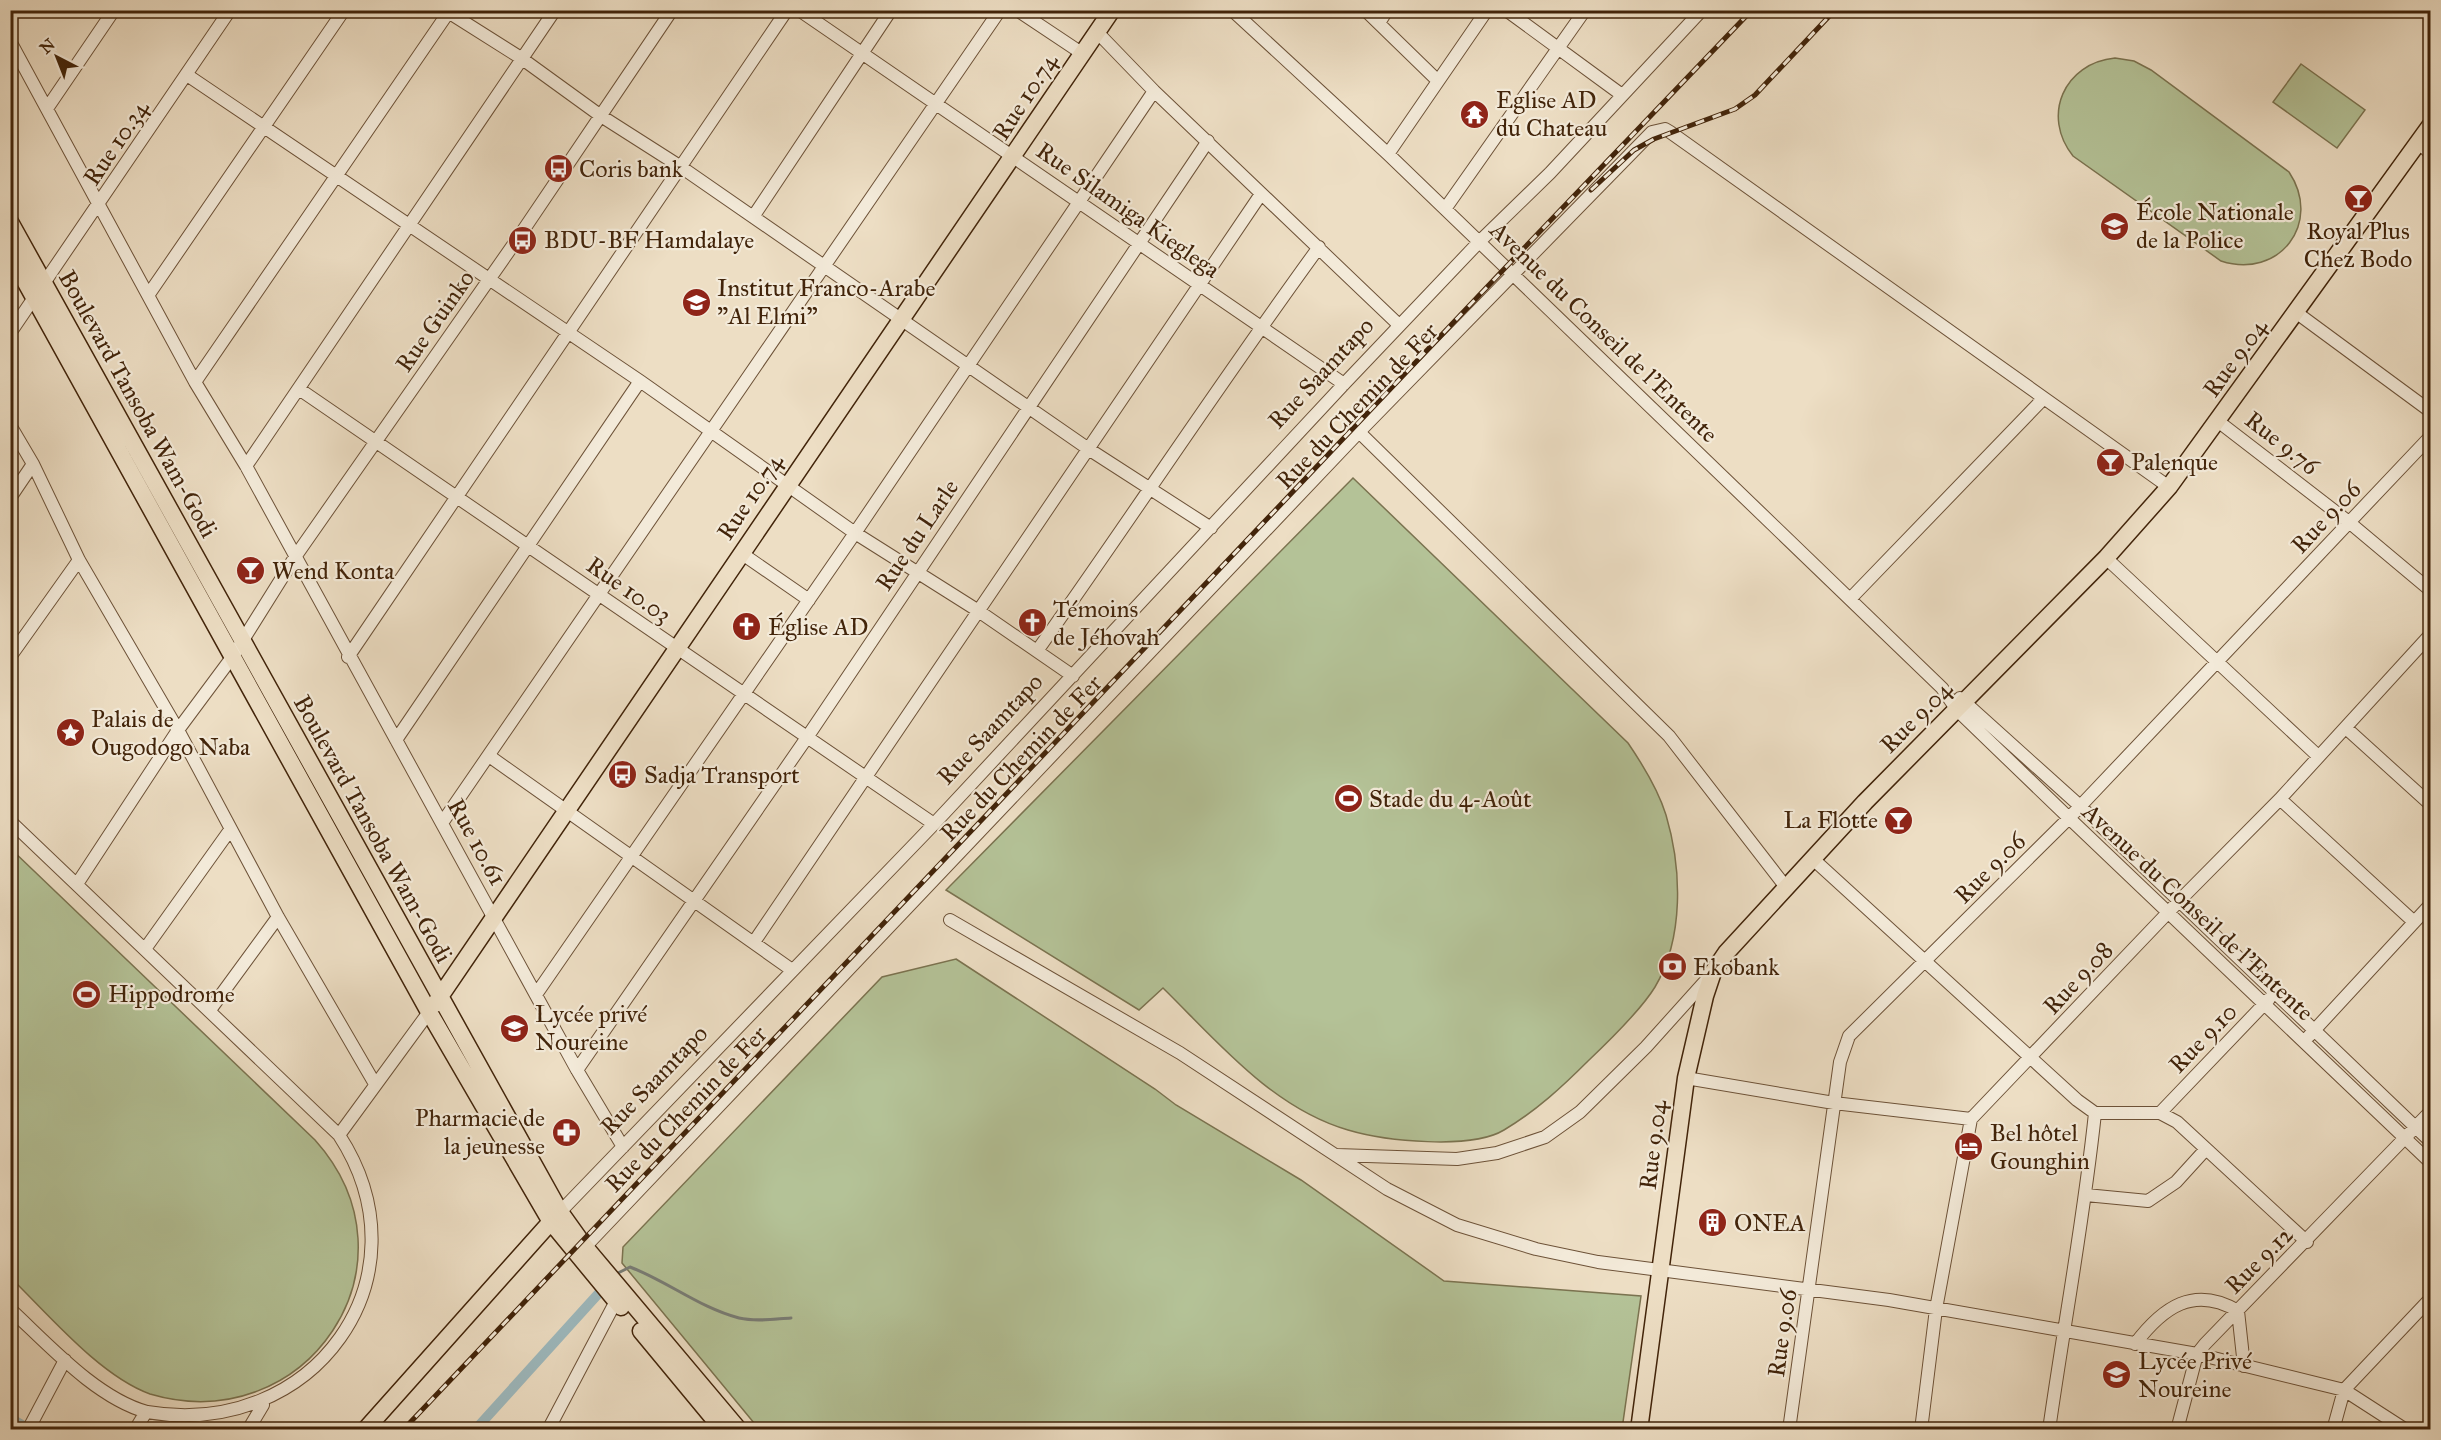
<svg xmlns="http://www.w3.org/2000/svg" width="2441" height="1440" viewBox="0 0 2441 1440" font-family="'IM FELL Great Primer',serif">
<rect width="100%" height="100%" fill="#eddec4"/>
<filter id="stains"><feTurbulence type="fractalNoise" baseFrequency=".00333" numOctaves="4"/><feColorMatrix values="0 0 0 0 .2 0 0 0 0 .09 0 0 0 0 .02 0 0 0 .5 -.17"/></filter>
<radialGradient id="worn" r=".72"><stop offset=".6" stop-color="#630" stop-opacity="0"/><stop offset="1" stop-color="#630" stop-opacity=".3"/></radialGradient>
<path fill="#b4c297" stroke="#7b7350" stroke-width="1.5" d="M2115,58l19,3 17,9 138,102c34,51 -10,108 -68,89l-148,-105c-32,-40 -9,-93 42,-98z
M2301,64l64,46 -28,38 -64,-46z
M1353,478l275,265c15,22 30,46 38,72 16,54 18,123 -11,172 -14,23 -47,55 -67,74 -26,26 -52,50 -84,69 -33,20 -119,11 -156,0 -76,-22 -131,-89 -185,-142l-24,22 -193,-120z
M10,848l305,292c111,124 -9,300 -165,254 -50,-18 -101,-79 -139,-116z
M956,959l199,130 21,16 125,75 143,101 197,15 -19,133h-863l-137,-166 1,-16 259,-270z"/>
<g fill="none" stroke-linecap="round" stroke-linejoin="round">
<path stroke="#797d76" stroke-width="3" d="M618,1273l12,-6c37,14 70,41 109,51 17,4 35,1 52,0"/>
<path stroke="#9db9be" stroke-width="10" d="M10,1418l21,12
M475,1430l124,-137"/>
<defs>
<path id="minor" d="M445,10l76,48 80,58 80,51 409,283 121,78
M799,10l545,374
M1017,10l66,44
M1232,10l156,144 554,534 15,22 112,108 361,344
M1365,10l73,71
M1506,10l116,85
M10,16l4,-6
M1379,23l8,-13
M1097,32l57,59 245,234
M10,41l185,341 51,84 331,604 46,77
M187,75l453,306 215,152 122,77 96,66
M48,107l66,-97
M2418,142l12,11
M1388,154l99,-144
M1445,209l140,-199
M753,217l138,-207
M149,294l195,-284
M2297,313l133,98
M10,333l220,-323
M195,382l255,-372
M299,389l635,435
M2219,422l131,101 80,67
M10,425l23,39 46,96 99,170 100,187 97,167
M1359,432l310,304 116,150
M246,466l309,-456
M10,498l23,-34
M741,553l68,47
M2106,558l212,198
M1851,598l192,-199
M1037,651c95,-134 185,-271 282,-404
M10,657l69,-97
M348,657l439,-647
M1960,698l120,108 350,335
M2346,728l84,76
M396,740l244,-359
M489,756l303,214
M2280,799l133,122
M10,821l329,314c93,143 -26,305 -192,277 -51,-14 -99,-68 -137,-103
M442,823l558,-813
M1813,859l264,241 18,13h65l17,9 130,120
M77,884l101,-154 55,-74 62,-99 223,-319 154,-228
M950,920l230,133 207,136 70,36 79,24 62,13 291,38 308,54 147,36 62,40
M754,942l507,-748
M145,949l85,-119
M537,993l318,-460 299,-442
M210,1010l68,-93
M2309,1036l121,-131
M577,1070l231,-334 400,-595
M1686,1078l148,25 137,16
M2160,1113l109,-114
M339,1135l90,-123
M1337,1155l120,4 40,-6 48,-16 35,-25 66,-65 63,-70
M2086,1195l62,6 28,-19 30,-33
M560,1212l374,-388 410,-440 135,-142 71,-69 152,-163
M585,1247l774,-815 293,-300 13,-3 5,3 499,355
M2135,1344c28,-37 59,-59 103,-33l6,55
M28,1430l37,-70
M135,1430l11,-18
M248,1430l15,-25
M548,1430l68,-129
M1789,1430l51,-368 9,-26 220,-218 361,-381
M1921,1430l15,-121 35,-190 208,-218 101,-102 150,-164
M2049,1430c15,-106 35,-211 46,-317
M2177,1430l20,-76 8,-10 225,-232
M2333,1430l11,-40 86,-91"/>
<path id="major" d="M10,222l550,990 25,35 154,183
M10,254l419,758 122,210 70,85
M435,1004l677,-994
M641,1331l82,99
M365,1430l191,-214
M1639,1430l47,-352 19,-82 8,-24 13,-19 139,-151 241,-244 63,-71 261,-361"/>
</defs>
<use href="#minor" stroke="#6d5238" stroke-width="14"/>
<use href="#major" stroke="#42240a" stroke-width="19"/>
<use href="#minor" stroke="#f3ead9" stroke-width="12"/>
<use href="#major" stroke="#eddec4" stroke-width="16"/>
<defs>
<path id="rail" d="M1591,190l43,-40 20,-11 81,-30 20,-14 80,-85
M403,1430l1103,-1163 246,-257"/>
</defs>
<use href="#rail" stroke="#42240a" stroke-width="5"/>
<use href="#rail" stroke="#f3ead9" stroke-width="3" stroke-dasharray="9" stroke-linecap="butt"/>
</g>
<defs>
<symbol id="temple-disc" viewBox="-11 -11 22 22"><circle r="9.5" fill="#8f2418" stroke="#f3ead9"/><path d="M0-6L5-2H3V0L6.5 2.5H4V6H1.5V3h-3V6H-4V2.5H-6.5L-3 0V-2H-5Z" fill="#fff"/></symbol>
<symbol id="bus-disc" viewBox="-11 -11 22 22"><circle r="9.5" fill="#8f2418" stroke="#f3ead9"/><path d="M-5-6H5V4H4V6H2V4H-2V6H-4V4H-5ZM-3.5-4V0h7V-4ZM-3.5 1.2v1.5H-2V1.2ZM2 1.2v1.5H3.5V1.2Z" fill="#fff"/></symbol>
<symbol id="bar-disc" viewBox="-11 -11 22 22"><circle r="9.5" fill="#8f2418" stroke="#f3ead9"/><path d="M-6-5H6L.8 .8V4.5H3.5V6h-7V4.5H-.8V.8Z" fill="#fff"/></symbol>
<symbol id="school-disc" viewBox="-11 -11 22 22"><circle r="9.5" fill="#8f2418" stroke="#f3ead9"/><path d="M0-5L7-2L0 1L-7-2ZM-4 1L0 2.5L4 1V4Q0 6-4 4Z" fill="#fff"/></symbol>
<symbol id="church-disc" viewBox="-11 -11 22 22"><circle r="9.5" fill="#8f2418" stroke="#f3ead9"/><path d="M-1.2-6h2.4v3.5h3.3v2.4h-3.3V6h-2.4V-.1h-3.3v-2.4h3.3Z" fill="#fff"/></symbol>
<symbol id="sight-disc" viewBox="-11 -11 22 22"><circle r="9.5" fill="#8f2418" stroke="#f3ead9"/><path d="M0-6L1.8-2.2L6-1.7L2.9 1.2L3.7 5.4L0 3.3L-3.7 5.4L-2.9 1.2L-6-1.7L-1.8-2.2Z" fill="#fff"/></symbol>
<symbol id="stadium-disc" viewBox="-11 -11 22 22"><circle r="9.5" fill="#8f2418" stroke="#f3ead9"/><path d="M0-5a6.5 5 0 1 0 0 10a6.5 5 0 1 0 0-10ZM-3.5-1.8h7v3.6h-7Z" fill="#fff"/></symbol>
<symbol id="bank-disc" viewBox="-11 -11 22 22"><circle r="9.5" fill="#8f2418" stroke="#f3ead9"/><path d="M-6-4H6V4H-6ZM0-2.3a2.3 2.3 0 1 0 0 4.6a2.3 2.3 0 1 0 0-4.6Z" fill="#fff"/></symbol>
<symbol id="pharmacy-disc" viewBox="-11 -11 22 22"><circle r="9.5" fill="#8f2418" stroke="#f3ead9"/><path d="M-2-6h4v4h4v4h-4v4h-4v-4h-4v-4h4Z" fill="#fff"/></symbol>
<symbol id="hotel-disc" viewBox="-11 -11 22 22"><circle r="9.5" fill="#8f2418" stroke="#f3ead9"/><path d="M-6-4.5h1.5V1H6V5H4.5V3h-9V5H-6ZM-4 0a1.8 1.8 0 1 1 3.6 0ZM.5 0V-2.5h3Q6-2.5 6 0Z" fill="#fff"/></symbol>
<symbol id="building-disc" viewBox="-11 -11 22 22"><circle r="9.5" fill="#8f2418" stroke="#f3ead9"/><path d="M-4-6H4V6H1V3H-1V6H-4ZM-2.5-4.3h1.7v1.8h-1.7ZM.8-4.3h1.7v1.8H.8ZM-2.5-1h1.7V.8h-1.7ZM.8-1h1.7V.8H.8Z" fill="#fff"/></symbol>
</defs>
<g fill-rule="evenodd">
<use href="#temple-disc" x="1458" y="98" width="33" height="33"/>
<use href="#bus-disc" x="542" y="152" width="33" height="33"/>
<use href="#bar-disc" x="2342" y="182" width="33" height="33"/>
<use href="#school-disc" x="2098" y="210" width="33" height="33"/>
<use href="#bus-disc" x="506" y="224" width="33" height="33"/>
<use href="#school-disc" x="680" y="286" width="33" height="33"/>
<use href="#bar-disc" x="2094" y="446" width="33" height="33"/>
<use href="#bar-disc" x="234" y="554" width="33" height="33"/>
<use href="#church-disc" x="1016" y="606" width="33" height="33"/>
<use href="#church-disc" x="730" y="610" width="33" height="33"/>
<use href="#sight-disc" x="54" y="716" width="33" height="33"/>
<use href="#bus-disc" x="606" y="758" width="33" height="33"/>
<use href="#stadium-disc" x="1332" y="782" width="33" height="33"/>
<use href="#bar-disc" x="1882" y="804" width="33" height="33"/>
<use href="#bank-disc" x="1656" y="950" width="33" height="33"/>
<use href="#stadium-disc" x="70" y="978" width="33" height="33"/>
<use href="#school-disc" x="498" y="1012" width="33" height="33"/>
<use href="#pharmacy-disc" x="550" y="1116" width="33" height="33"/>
<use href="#hotel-disc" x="1952" y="1130" width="33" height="33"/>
<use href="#building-disc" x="1696" y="1206" width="33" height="33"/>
<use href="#school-disc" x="2100" y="1358" width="33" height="33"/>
</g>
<g text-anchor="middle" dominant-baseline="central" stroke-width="4.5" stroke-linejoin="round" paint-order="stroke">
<g font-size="24" fill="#42240a" stroke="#f3ead9">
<text transform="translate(1025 97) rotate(-57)">Rue 10.74</text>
<text transform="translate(116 143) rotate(-56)">Rue 10.34</text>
<text transform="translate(1128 210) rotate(35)">Rue Silamiga Kieglega</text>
<text transform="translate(435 321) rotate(-55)">Rue Guinko</text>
<text transform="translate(1604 332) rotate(44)">Avenue du Conseil de l'Entente</text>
<text transform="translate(2235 358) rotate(-54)">Rue 9.04</text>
<text transform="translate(1321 373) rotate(-47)">Rue Saamtapo</text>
<text transform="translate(138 404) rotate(61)">Boulevard Tansoba Wam-Godi</text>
<text transform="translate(1357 406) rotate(-46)">Rue du Chemin de Fer</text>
<text transform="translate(2282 443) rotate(38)">Rue 9.76</text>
<text transform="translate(750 497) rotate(-56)">Rue 10.74</text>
<text transform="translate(2326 517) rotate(-47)">Rue 9.06</text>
<text transform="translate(917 535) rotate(-56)">Rue du Larle</text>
<text transform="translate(629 590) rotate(35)">Rue 10.03</text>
<text transform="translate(1916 717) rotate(-45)">Rue 9.04</text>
<text transform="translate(990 729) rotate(-47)">Rue Saamtapo</text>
<text transform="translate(1021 758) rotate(-46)">Rue du Chemin de Fer</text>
<text transform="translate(373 829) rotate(61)">Boulevard Tansoba Wam-Godi</text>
<text transform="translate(477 842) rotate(61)">Rue 10.61</text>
<text transform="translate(1990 868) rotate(-45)">Rue 9.06</text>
<text transform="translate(2198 912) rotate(43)">Avenue du Conseil de l'Entente</text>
<text transform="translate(2078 978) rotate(-47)">Rue 9.08</text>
<text transform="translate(2203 1038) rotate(-46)">Rue 9.10</text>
<text transform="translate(654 1080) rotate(-46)">Rue Saamtapo</text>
<text transform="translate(686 1109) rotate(-46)">Rue du Chemin de Fer</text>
<text transform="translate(1653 1145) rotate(-83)">Rue 9.04</text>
<text transform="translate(2259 1260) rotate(-45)">Rue 9.12</text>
<text transform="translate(1782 1333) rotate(-82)">Rue 9.06</text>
</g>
<g font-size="24" fill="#42240a" stroke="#f3ead9" text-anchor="start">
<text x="1496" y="100">Eglise AD<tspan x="1496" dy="28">du Chateau</tspan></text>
<text x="579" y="169">Coris bank</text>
<text x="2136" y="212">École Nationale<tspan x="2136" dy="28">de la Police</tspan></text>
<text x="2358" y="231" text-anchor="middle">Royal Plus<tspan x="2358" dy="28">Chez Bodo</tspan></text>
<text x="544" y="240">BDU-BF Hamdalaye</text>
<text x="717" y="288">Institut Franco-Arabe<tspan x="717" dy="28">"Al Elmi"</tspan></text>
<text x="2131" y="462">Palenque</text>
<text x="272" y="571">Wend Konta</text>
<text x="1053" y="609">Témoins<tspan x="1053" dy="28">de Jéhovah</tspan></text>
<text x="768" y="627">Église AD</text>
<text x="91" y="719">Palais de<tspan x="91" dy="28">Ougodogo Naba</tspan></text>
<text x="644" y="775">Sadja Transport</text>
<text x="1369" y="799">Stade du 4-Août</text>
<text x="1878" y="820" text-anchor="end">La Flotte</text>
<text x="1693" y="967">Ekobank</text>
<text x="108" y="994">Hippodrome</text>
<text x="535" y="1014">Lycée privé<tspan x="535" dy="28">Noureine</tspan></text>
<text x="545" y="1118" text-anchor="end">Pharmacie de<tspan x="545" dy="28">la jeunesse</tspan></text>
<text x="1990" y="1133">Bel hôtel<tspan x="1990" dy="28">Gounghin</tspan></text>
<text x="1734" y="1223">ONEA</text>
<text x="2138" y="1361">Lycée Privé<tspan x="2138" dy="28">Noureine</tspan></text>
</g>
</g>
<rect width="2441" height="1440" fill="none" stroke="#eddec4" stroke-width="36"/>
<rect x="12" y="12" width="2417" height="1416" fill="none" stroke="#42240a" stroke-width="3"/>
<rect x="18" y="18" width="2405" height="1404" fill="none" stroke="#42240a" stroke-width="1.5"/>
<g transform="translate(57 57) rotate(318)" stroke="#f3ead9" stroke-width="4.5" paint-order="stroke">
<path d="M0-4.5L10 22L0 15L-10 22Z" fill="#42240a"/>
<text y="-9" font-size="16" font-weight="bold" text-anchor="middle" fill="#42240a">N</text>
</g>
<rect width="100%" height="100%" filter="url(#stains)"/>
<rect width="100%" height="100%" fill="url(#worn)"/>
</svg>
